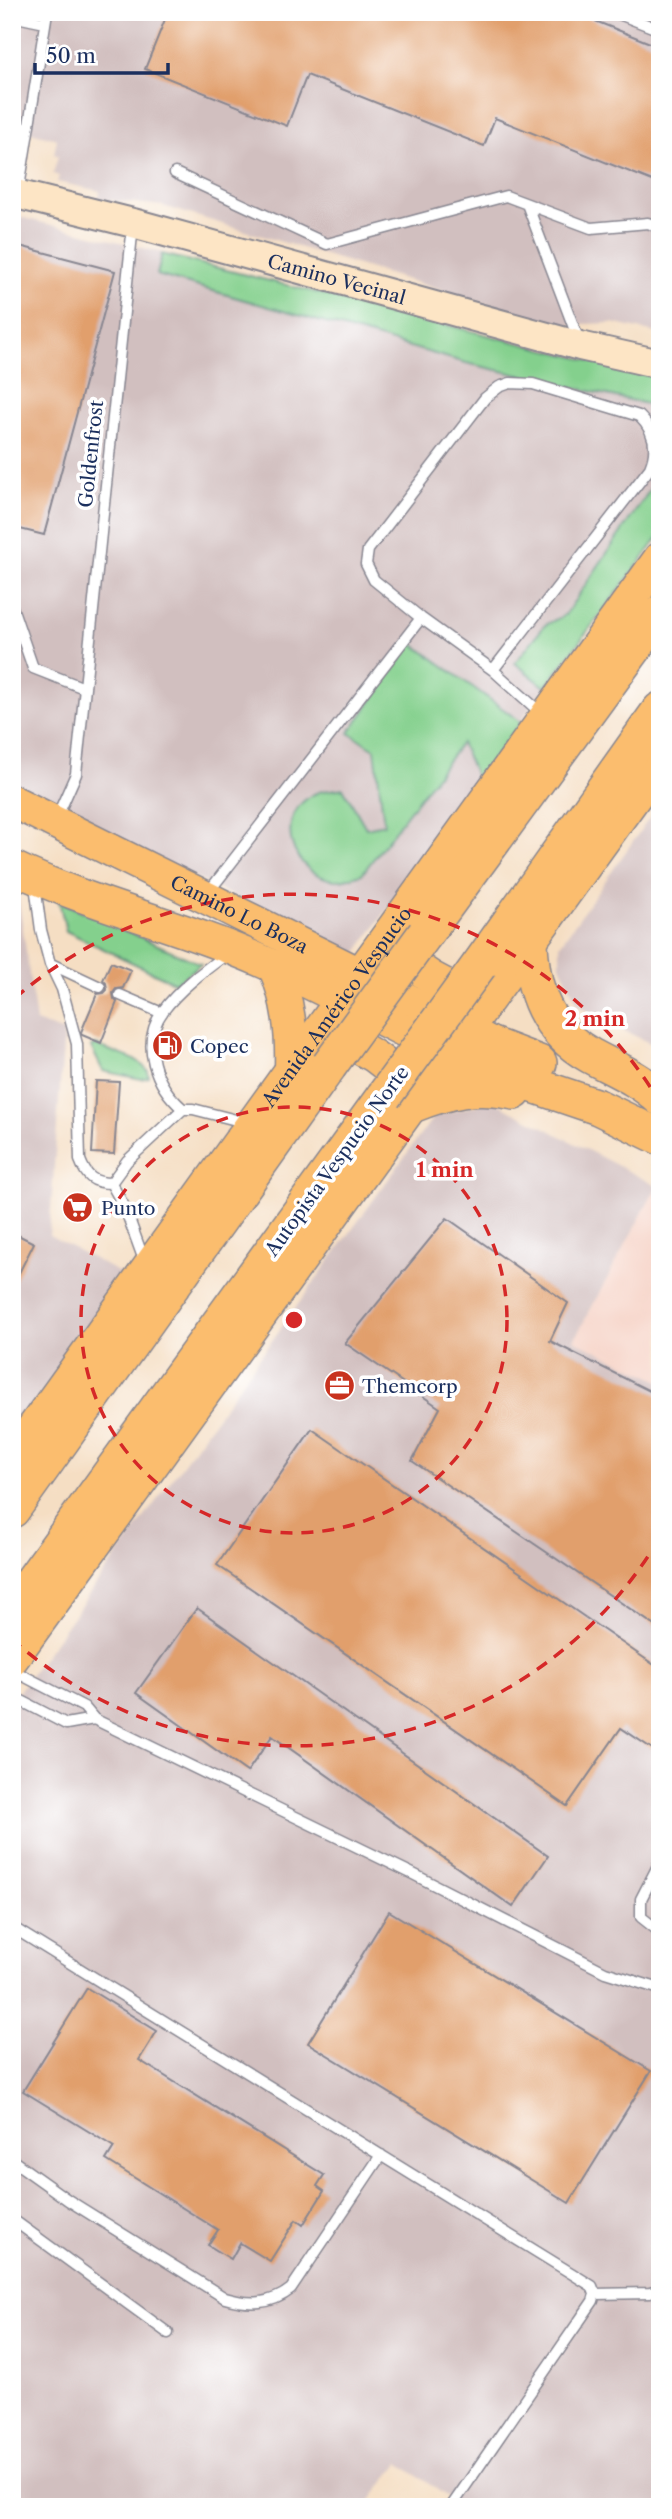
<svg xmlns="http://www.w3.org/2000/svg" width="672" height="2519" viewBox="0 0 672 2519" font-family="'Libre Caslon Text',serif">
<rect width="100%" height="100%" fill="#fff"/>
<filter id="ink" filterUnits="userSpaceOnUse"><feTurbulence type="fractalNoise" baseFrequency=".0143" numOctaves="2"/><feDisplacementMap in="SourceGraphic" scale="14" xChannelSelector="R" yChannelSelector="G"/><feConvolveMatrix kernelMatrix="1 2 1 2 8 2 1 2 1" color-interpolation-filters="sRGB"/></filter>
<filter id="wash" filterUnits="userSpaceOnUse"><feTurbulence type="fractalNoise" baseFrequency=".00686" numOctaves="4" result="noise"/><feDisplacementMap in="SourceGraphic" scale="28" xChannelSelector="R" yChannelSelector="G"/><feGaussianBlur stdDeviation="1.57" result="paint"/><feColorMatrix in="noise" values="0 0 0 0 0 0 0 0 0 0 0 0 0 0 0 0 0 1.4 0 .05"/><feComposite in="paint" operator="in"/></filter>
<g filter="url(#wash)">
<rect width="100%" height="100%" fill="#f5dec3"/>
<path fill="#f6d2c5" d="M657,1186l3,2v193l-86,-41z"/>
<path fill="#d1bfbf" d="M12,12h648v322l-48,-11 -56,2 -393,-119 -64,-7 1,-8 -43,-9 2,-6 -6,-2 5,-18 -4,-2 3,-15 -45,-12z
M12,215l648,163v158l-115,151 -190,268 -268,-130 -75,-40z
M660,803v245l-62,-30 -20,-14 -18,-39v-20z
M12,891l6,3 18,128 28,10 -15,203 76,41 -113,157z
M493,1101l164,85 -83,154 86,41v1126h-198l-63,-44 -33,44h-354v-806l422,-585z"/>
<path fill="#84d08d" stroke="#508076" stroke-width="2" d="M162,254l498,124v29l-194,-44 -309,-88z
M660,475v61l-115,151 -30,-24 30,-38 20,-10z
M412,643l109,79 -43,60 -17,-39 -99,131c-8,2 -19,7 -27,6 -45,-5 -64,-66 -19,-87 7,-3 19,-3 27,-5l23,40 18,-4 -9,-75 -26,-16z
M59,901l142,63 -26,19 -109,-52z
M96,1045l42,16 10,10 1,6 -8,2 -38,-8 -12,-24z"/>
<g id="blocks">
<path fill="#e19f6c" d="M168,12h405l87,35v137l-165,-66 -11,28 -177,-71 -20,51 -142,-57z
M12,244l103,27 -71,264 -32,-8z
M111,962l20,8 -8,18 -7,1 -3,4 1,6 3,3 -16,41 -19,-8 -1,-3 16,-38 7,-1 3,-3 -1,-7 -3,-3z
M96,1081l23,1 -5,72 -22,-1z
M447,1218l121,85 -18,38 110,55v233l-248,-168 28,-53 -95,-65z
M12,1232l22,11 -22,44z
M312,1429l348,240v85l-39,-26 -54,78 -350,-241z
M197,1608l351,248 -35,51 -241,-171 -25,36 -111,-79z
M389,1911l262,160 -82,132 -261,-160z
M87,1988l70,43 -18,29 185,115 -7,11 7,5 -21,34 -7,-5 -26,41 -30,-18 -9,16 -23,-14 10,-15 -112,-70 8,-13 -91,-56z"/>
</g>
</g>
<g filter="url(#ink)">
<use href="#blocks" fill-opacity="0" stroke="#888690" stroke-width="2"/>
<g fill="none" stroke-linecap="round" stroke-linejoin="round">
<defs>
<path id="lane" d="M614,12l46,18
M12,16l33,7
M175,173l152,71 179,-48 85,32 57,-5 12,5
M18,194l29,-182
M527,204l52,137
M510,383l23,1 106,32c16,15 19,33 11,52l-157,202 -72,-52 -47,-38 -8,-16 2,-14 117,-152 14,-11z
M12,607l21,61 51,20
M493,670l49,44
M56,819l20,-45 57,-549
M35,885l6,45 9,34 12,25 15,55 3,116c6,16 13,23 31,23
M207,894l214,-276
M228,953c-23,17 -48,35 -65,58 -24,33 -7,75 20,98h10l55,14
M51,964l49,23
M120,995l42,18
M111,1183l16,-22 56,-52
M111,1183l14,25 20,55
M12,1670l72,37 10,12 319,155 192,98 55,17
M12,1696l54,28 28,-5
M660,1862l-19,37v18l19,15
M12,1927l580,359 3,8 -2,7 -142,206
M12,2160l56,40 157,98c24,7 46,7 66,-9l90,-134
M12,2219l156,114
M595,2294l55,-1 10,-3"/>
<g id="secondary">
<path id="s1" d="M12,193l121,30 447,123 80,18"/>
</g>
<g id="primary">
<path id="s2" d="M12,801l348,173 104,56"/>
<path d="M12,867c71,34 148,53 221,82 73,29 142,68 212,102"/>
<path d="M391,939c22,32 55,52 93,56"/>
<path d="M274,966c15,34 18,67 17,104"/>
<path d="M323,1041c37,-1 71,23 86,56"/>
<path id="s3" d="M12,1457l648,-899"/>
<path d="M12,1659l648,-897"/>
</g>
<path id="highway" d="M425,934l235,-321
M530,943c2,48 16,88 61,113 24,13 49,23 69,42
M480,964l180,-254
M465,1031l24,13 50,19
M449,1054l37,15 112,38 62,30
M412,1105c37,-15 63,-21 102,-13
M12,1510l317,-444
M12,1609l372,-513"/>
</defs>
<use href="#lane" stroke="#888690" stroke-width="13"/>
<use href="#secondary" stroke="#888690" stroke-width="32"/>
<use href="#primary" stroke="#888690" stroke-width="35"/>
<use href="#highway" stroke="#888690" stroke-width="38"/>
<use href="#lane" stroke="#fff" stroke-width="10"/>
<use href="#secondary" stroke="#fde5c5" stroke-width="28"/>
<use href="#primary" stroke="#fbbd6e" stroke-width="32"/>
<use href="#highway" stroke="#fbbd6e" stroke-width="35"/>
<defs>
<path id="highway-bridge" d="M329,1066l96,-132
M384,1096l96,-132"/>
</defs>
<use href="#highway-bridge" stroke="#888690" stroke-width="38" stroke-linecap="butt"/>
<use href="#highway-bridge" stroke="#fbbd6e" stroke-width="35"/>
</g>
</g>
<g fill="none" stroke="#d62828" stroke-width="3.5" stroke-dasharray="12 9">
<circle cx="294" cy="1320" r="213"/>
<path d="M659 1539A426 426 0 0 1 15 1642M15 998A426 426 0 0 1 659 1101"/>
</g>
<defs>
<symbol id="fuel-disc" viewBox="-11 -11 22 22"><circle r="9.5" fill="#c8321e" stroke="#fff"/><path d="M-5.5-6h7V0h2V4h1.3V-2.5L3-4.5l.8-.8L6-3V5H2.5V1h-1V6h-7ZM-4.2-4.7v3.2H.2V-4.7Z" fill="#fff"/></symbol>
<symbol id="supermarket-disc" viewBox="-11 -11 22 22"><circle r="9.5" fill="#c8321e" stroke="#fff"/><path d="M-6-5.5h2.5l.6 2H6L4.5 2H-2.5L-4.4-4H-6ZM-1.5 3.2a1.3 1.3 0 1 0 .1 0ZM3 3.2a1.3 1.3 0 1 0 .1 0Z" fill="#fff"/></symbol>
<symbol id="office-disc" viewBox="-11 -11 22 22"><circle r="9.5" fill="#c8321e" stroke="#fff"/><path d="M-6-3h4V-5.5h4V-3h4V5H-6ZM-1-4.5V-3h2v-1.5ZM-6 0V1H6V0Z" fill="#fff"/></symbol>
</defs>
<g fill-rule="evenodd">
<use href="#fuel-disc" x="150" y="1028" width="35" height="35"/>
<use href="#supermarket-disc" x="60" y="1190" width="35" height="35"/>
<use href="#office-disc" x="322" y="1368" width="35" height="35"/>
</g>
<g text-anchor="middle" dominant-baseline="central" stroke-width="7" stroke-linejoin="round" paint-order="stroke">
<g font-size="19" fill="#1b2f5e" stroke="#fff">
<text stroke="none"><textPath href="#s1" startOffset="336">Camino Vecinal</textPath></text>
<text transform="translate(91 454) rotate(-84)">Goldenfrost</text>
<text stroke="none"><textPath href="#s2" startOffset="254">Camino Lo Boza</textPath></text>
<text stroke="none"><textPath href="#s3" startOffset="555">Avenida Américo Vespucio</textPath></text>
<text transform="translate(337 1161) rotate(-54)">Autopista Vespucio Norte</text>
</g>
<g font-size="19" fill="#1b2f5e" stroke="#fff" text-anchor="start">
<text x="190" y="1046">Copec</text>
<text x="101" y="1208">Punto</text>
<text x="362" y="1386">Themcorp</text>
</g>
</g>
<circle cx="294" cy="1320" r="10" fill="#d62828" stroke="#fff" stroke-width="3.5"/>
<g font-size="21" text-anchor="middle" font-weight="bold" fill="#d62828" stroke="#fff" stroke-width="7" stroke-linejoin="round" paint-order="stroke">
<text x="595" y="1026">2 min</text>
<text x="445" y="1177">1 min</text>
</g>
<rect width="672" height="2519" fill="none" stroke="#fff" stroke-width="42"/>
<path d="M35 63v10h133v-10" fill="none" stroke="#1b2f5e" stroke-width="3.5"/>
<text x="46" y="63" font-size="21" fill="#1b2f5e" stroke="#ffffff" stroke-width="5" paint-order="stroke">50 m</text>
</svg>
